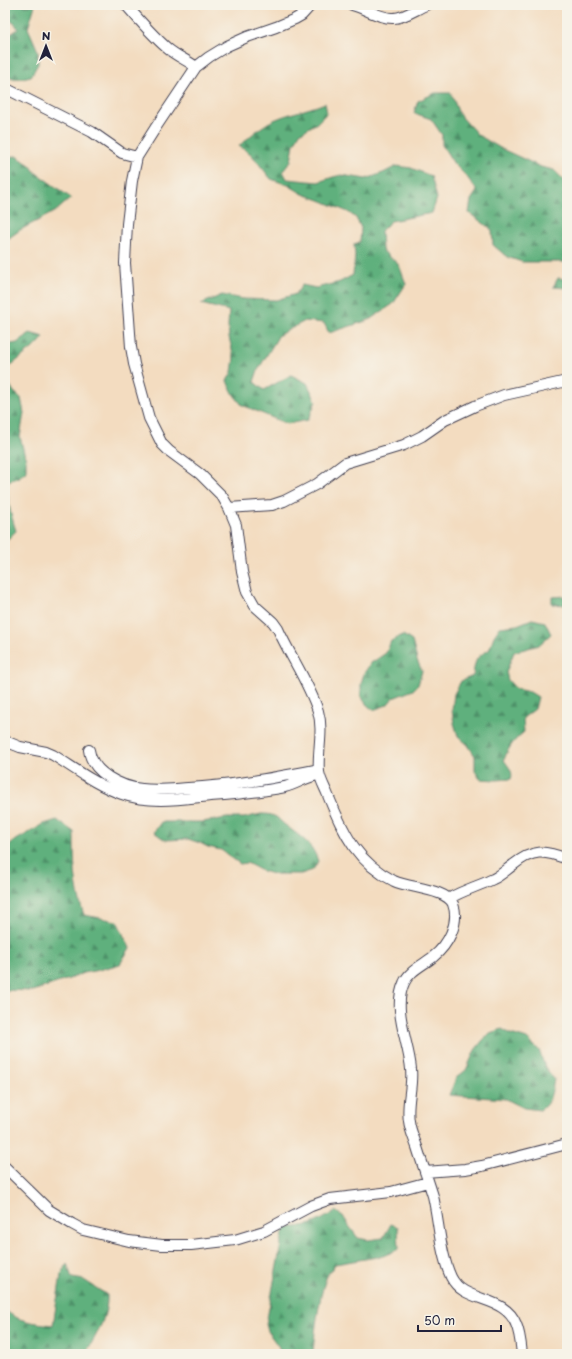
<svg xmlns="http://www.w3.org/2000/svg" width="572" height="1359" viewBox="0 0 572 1359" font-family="'Playpen Sans',sans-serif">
<defs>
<pattern id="forest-firs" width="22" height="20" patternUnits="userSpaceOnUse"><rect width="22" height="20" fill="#5eb07d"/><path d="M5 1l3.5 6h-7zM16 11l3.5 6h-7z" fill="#4d8f68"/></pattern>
</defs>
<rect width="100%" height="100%" fill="#f7f3e8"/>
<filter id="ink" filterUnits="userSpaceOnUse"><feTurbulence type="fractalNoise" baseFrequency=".025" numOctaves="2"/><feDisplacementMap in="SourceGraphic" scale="8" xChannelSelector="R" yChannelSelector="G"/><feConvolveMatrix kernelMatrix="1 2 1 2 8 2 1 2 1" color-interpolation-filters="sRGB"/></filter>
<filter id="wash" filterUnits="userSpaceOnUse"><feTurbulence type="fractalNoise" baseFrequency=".012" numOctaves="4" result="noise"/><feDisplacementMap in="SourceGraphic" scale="16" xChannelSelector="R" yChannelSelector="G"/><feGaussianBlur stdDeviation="0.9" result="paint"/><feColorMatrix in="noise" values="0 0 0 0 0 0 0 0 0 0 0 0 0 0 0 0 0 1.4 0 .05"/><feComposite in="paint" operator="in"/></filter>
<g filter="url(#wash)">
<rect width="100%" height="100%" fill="#f3dcc0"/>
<path fill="url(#forest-firs)" stroke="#40695c" d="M5,5h30l-7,23 10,23v13l-7,12c-9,2 -18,5 -26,-2v-39l6,-1 7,-5 -2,-4 -11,-9z
M435,93h16l8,21 19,21 24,14 39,18 13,3 13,13v79h-45l-15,-5 -14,-12 -1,-15 -9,-7 -14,-10 2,-13 6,-9 -10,-14 -13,-13 -12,-19v-10l-11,-16 -17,-6 4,-12z
M325,103l2,10 -10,10 -17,10 -6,11 -3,17 -8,10 4,8 31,3 15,-5 8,-2 25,4 17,-6 14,-7 14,2 20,8 6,22 -5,15 -41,8 -10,10 1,19 17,15 7,19 -13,20 -24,16 -40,13 -5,-10 -19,-2 -26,14 -21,35 -4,12 10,8 27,-15 16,8 9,18 -8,19 -21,4 -45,-19 -8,-10 -7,-14 5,-9 2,-14 -5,-21 -1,-11 1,-15 -28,-7 21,-9 21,4 33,1 20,-6 6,-9 14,3 24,-6 13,-7 2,-19 -1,-12 6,-2 1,-14 -5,-10 -8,-6 -28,-12 -17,-6 -15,-9 -17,-6 -20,-25 -12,-8c9,-8 19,-17 29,-23 18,-10 38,-12 57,-20z
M16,156l14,9 5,7 36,26 -15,13 -36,19 -15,11v-84z
M558,278l9,1v9l-14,-1z
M30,333l14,4 -6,7 -33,26v-25l12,-2z
M5,377l9,15 7,6 3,15 -4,24 6,23v12l-9,6 -9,3c-2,18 3,33 8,50l-11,11z
M567,596v9l-15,-1v-7z
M532,619l13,3 6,12 -12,11 -25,7 -8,20 2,8 8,9 14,3 8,5 -3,12 -12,9 1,14c-10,8 -16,16 -20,28 4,6 10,12 7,19l-15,1 -16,-1 -5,-8v-15l-7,-11 -10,-9 -4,-13 -2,-13 2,-16 7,-13 12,-5c2,-15 2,-19 16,-26l5,-14 6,-9 17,-2z
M403,635l9,6 5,19 5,11 -4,14 -5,5 -20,8 -6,7 -14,5 -7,-6 -5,-8v-12l3,-11 7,-10 15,-10 5,-12z
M261,814c4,0 10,0 13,2 4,1 7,6 10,8 15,12 28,18 34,37l-5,9 -12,4h-28l-11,-3 -15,-8 -7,1 -19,-14 -13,-3 -8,-4 -12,-4 -23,1 -11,-8 7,-10h41l25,-4h17z
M57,820l17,12c0,28 0,55 10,83l33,6 13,27 -10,16 -21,6 -16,3 -14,6 -36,12 -28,-1v-136l6,-11 33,-19z
M502,1029l9,5 16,5 12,11 6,17 9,12c-2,12 -3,24 -14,31l-16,-2 -18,-9 -57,-4 7,-17 10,-8 9,-20 8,-10 7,-7z
M335,1211l8,5 6,10 9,12 10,2 15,-2 8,-14 7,3 1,22 -16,7 -48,8c-2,4 -5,7 -7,10 -8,15 -14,62 -15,80h-38l5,-5c-6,-10 -12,-14 -14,-25l18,-96c23,-2 31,-3 51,-17z
M67,1264l5,14 12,2 23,15c1,22 -11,41 -22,59h-80v-45c10,13 33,14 48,16l8,-50z"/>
</g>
<g filter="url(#ink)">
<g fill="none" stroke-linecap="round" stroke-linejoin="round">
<defs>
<path id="street" d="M126,5c13,15 26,30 41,43 9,8 20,12 29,19
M311,5l-9,10 -7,4 -19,8 -29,10 -20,9 -18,11 -13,10 -40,60 -19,30 -5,24 -5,43 -2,39 6,84 3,17 15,54 13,26 7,7 31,23 22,22 7,12 7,17 6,47 5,20 8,14 18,16 5,7c12,27 31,54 40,82 6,20 -1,41 1,61 1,7 5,14 8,21 8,19 15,37 27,54 10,14 24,26 40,34 15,7 53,8 59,23 7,19 -5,41 -20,53 -10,8 -24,14 -29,26 -12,26 5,60 7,86 2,18 -5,35 -2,52 1,9 5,17 8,26 5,16 11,33 16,49 6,26 7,57 18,81 13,27 53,17 65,47 4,9 5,21 6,30
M352,5c12,3 29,14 42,13 10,0 22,-9 32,-13
M5,88l87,44 30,21 15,4
M229,508l43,-3 12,-4 33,-17 28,-21 59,-18 18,-9 23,-16 30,-14 29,-11 63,-14
M5,741l15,6 26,5 7,3c24,15 43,30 69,39 28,10 59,5 88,2 25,-2 50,-4 75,-9 12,-3 22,-11 34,-12
M89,750c3,23 32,37 53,39 15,2 31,0 46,-1 43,-2 85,-10 127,-18
M450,898c14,-8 29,-12 43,-19 7,-3 13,-9 20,-14 20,-16 31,-15 54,-6
M5,1167l44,43 23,14 11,6 46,11 33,4h29l44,-5 29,-9 47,-25 19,-7 61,-7 37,-10
M425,1172l40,-3 17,-3 85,-22"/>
</defs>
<use href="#street" stroke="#413e4f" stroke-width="12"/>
<use href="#street" stroke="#fff" stroke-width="10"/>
</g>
</g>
<rect width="572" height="1359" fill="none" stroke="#f7f3e8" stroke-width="20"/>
<g transform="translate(46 46)" stroke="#f7f3e8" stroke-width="3" paint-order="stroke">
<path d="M0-3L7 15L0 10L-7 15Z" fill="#22223b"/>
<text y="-6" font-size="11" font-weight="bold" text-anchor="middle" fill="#22223b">N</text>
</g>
<path d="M418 1325v6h83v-6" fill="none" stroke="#22223b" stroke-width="2"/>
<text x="424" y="1325" font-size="12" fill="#22223b" stroke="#f7f3e8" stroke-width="3" paint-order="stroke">50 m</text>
</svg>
